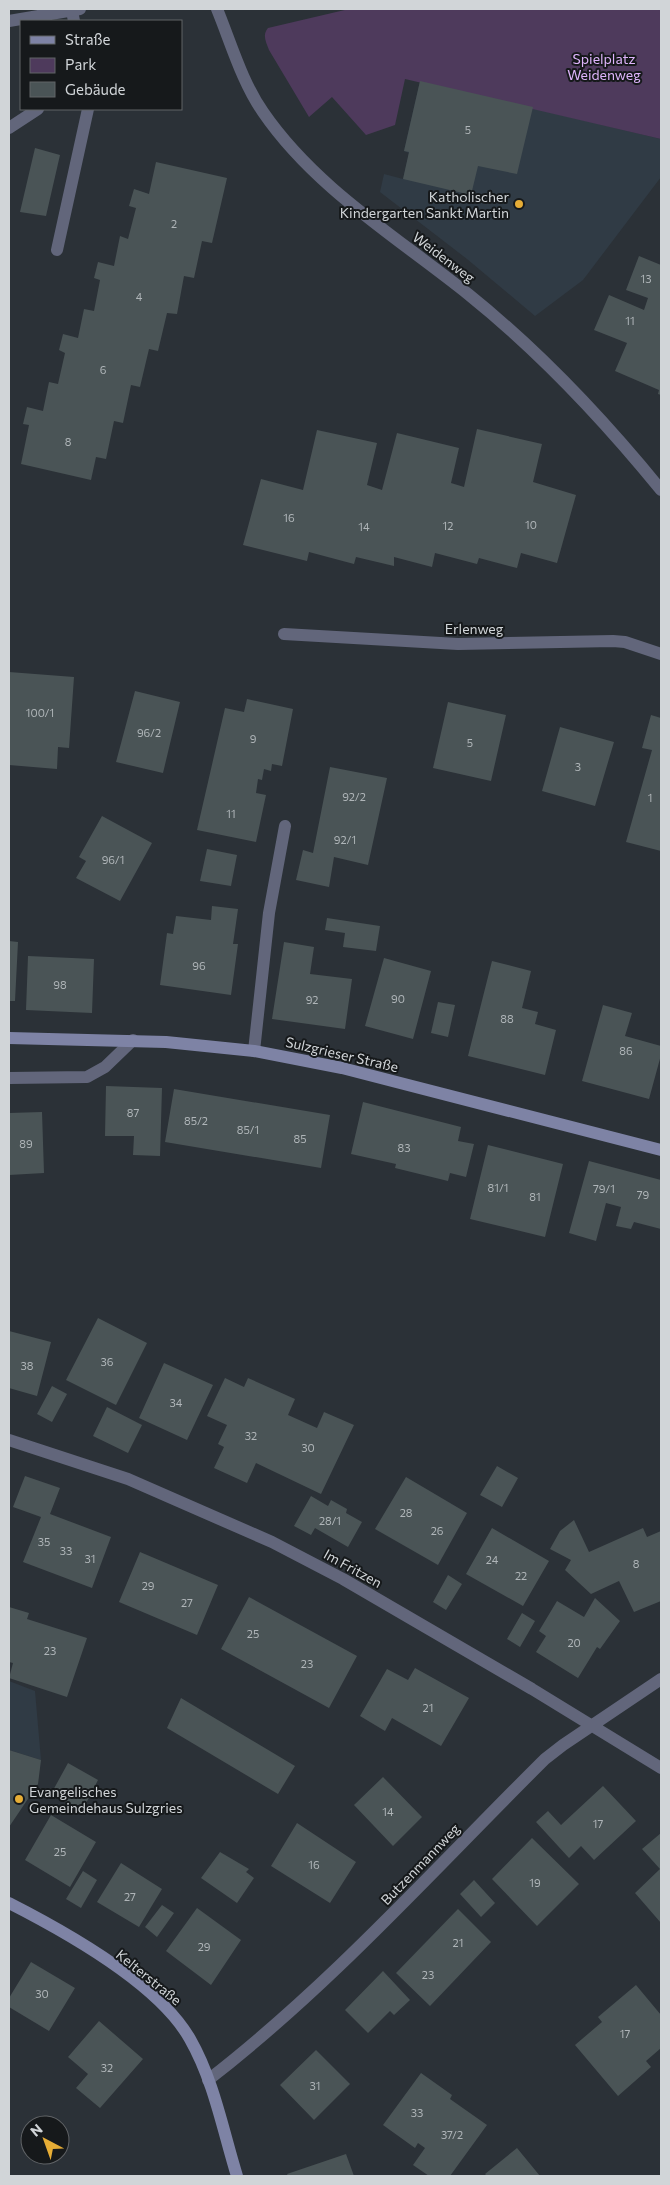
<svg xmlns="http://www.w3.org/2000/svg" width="670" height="2185" viewBox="0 0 670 2185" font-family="Commissioner,sans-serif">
<rect width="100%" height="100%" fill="#2b3137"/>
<path fill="#303b45" d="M420,81l241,58v38l-78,103 -48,36 -68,-57 -87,-67 4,-18 19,5 6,-26 -5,-2z
M9,1681l26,10 6,69 -32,-10z"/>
<path fill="#4e3a5c" d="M349,9h312v130l-256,-60 -10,46 -29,10 -34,-38 -23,20 -40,-67c-3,-8 -7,-15 -1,-22z"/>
<path fill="#4a5456" d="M420,81l113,26 -16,67 -39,-8 -7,29 -68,-16 6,-27 -5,-1z
M35,148l25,7 -14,61 -26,-4z
M156,162l71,16 -15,65 -10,-2 -8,37 -10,-2 -7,38 -10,-1 -9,38 -9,-2 -9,38 -9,-2 -8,38 -9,-2 -8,38 -10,-2 -5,23 -70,-16 8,-39 -6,-1 4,-17 16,4 6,-29 9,2 7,-31 -6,-3 4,-16 15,4 6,-29 10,2 6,-31 -6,-2 4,-16 16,4 6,-30 8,3 8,-31 -7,-2 5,-17 15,5z
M639,256l22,9v130l-3,-1 1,-4 -44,-19 12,-28 -33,-13 15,-35 35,15 4,-12 -22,-8z
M477,429l65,15 -9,38 43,13 -19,68 -36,-10 -4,15 -38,-10 -2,6 -42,-11 -3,14 -38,-10v9l-38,-9 -2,7 -45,-12 -2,9 -64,-16 18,-66 42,11 14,-60 60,13 -10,42 15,5 15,-57 62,15 -8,35 13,4z
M9,672l65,5 -5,71 -11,-1 -1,22 -48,-4z
M135,691l45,11 -17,71 -47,-11z
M247,699l46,10 -11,57 -10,-2 -1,7 -7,-2 -2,11 -4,-1 -2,14 10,2 -10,47 -59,-12 28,-122 19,4z
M448,702l58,13 -15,66 -58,-13z
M651,715l10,3v133l-35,-9 26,-92 -10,-2z
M560,727l54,15 -19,64 -53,-15z
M330,767l57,11 -19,87 -34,-8 -5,30 -33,-7 7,-30 10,3z
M102,816l50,27 -32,58 -44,-23 10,-17 -7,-4z
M207,849l30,6 -6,31 -31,-5z
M212,906l26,3 -5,35h5l-7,51 -71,-10 7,-52 6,1 3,-18 35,4z
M327,918l53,8 -4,25 -33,-4 2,-14 -20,-3z
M9,941l9,1 -3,59h-6z
M284,942l30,5 -4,27 42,5 -7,50 -73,-10z
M28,956l66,3 -2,54 -66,-3z
M384,958l47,13 -18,68 -48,-13z
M492,961l39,10 -9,37 16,4 -3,12 21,6 -11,45 -77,-19z
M438,1002l17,3 -7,32 -17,-4z
M603,1005l29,8 -7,23 36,10v9l-12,44 -67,-18z
M106,1086l56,2 -2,68 -27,-1 1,-19h-29z
M174,1089l156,26 -9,53 -156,-26z
M363,1102l98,25 -3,14 16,3 -8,33 -16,-4 -2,8 -53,-13 1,-4 -45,-10z
M42,1112l2,61 -35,2v-62z
M488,1145l75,19 -18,73 -75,-18z
M589,1161l72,19v49l-27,-7 -3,7 -15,-3 5,-19 -15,-4 -10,38 -27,-8z
M98,1318l49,25 -31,62 -50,-25z
M9,1331l42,11 -14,54 -28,-8z
M164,1363l49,22 -26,55 -48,-22z
M225,1378l19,9 4,-9 47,21 -7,16 29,13 7,-16 30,13 -33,69 -65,-31 -9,20 -33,-15 10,-21 -6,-3 9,-19 -20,-9z
M52,1386l15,8 -15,28 -15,-8z
M107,1407l35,18 -14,28 -35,-17z
M497,1466l21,12 -16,29 -22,-12z
M25,1476l35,12 -10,26 61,23 -19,51 -69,-26 18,-45 -28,-10z
M406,1477l61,36 -29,52 -63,-36z
M311,1496l17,10 3,-6 16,9 -1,4 16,9 -14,25 -33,-19 -4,7 -17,-9z
M574,1520l15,32 54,-24 4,9 14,-6v70l-27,11 -15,-31 -28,13 -26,-24 6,-10 -21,-11 10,-18z
M492,1528l57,33 -26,45 -57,-32z
M140,1552l78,33 -21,50 -78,-33z
M448,1575l14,9 -16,26 -13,-8z
M249,1597l108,59 -28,52 -108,-59z
M595,1598l25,23 -20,28 -3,-2 -19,31 -42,-26 10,-16 -7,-5 18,-30 27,16z
M9,1607l20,6 -2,6 60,19 -20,59 -58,-19 4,-15 -4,-1z
M522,1613l13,8 -15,26 -13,-8z
M415,1668l54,30 -28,48 -49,-28 -7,13 -25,-15 27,-47 21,11z
M181,1698l114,68 -17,28 -111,-66z
M9,1750l32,10 -3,24 -29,43z
M68,1763l30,17 -16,31 -31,-17z
M383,1777l39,40 -29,29 -39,-41z
M603,1786l33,35 -42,39 -13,-14 -12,12 -33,-36 12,-11 13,14z
M51,1815l45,27 -26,45 -45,-27z
M297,1823l59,39 -26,41 -59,-37z
M661,1833v90l-26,-30 25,-24 -18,-20z
M532,1838l47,46 -42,42 -45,-47z
M220,1852l29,17 -3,3 8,6 -17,25 -36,-25z
M121,1863l41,26 -23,38 -42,-25z
M83,1871l14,9 -16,28 -15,-9z
M474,1880l21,23 -14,14 -21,-23z
M162,1905l12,8 -17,24 -12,-10z
M197,1908l44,32 -30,45 -45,-34z
M458,1909l33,33 -61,64 -34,-33z
M31,1962l44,26 -26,43 -40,-24v-9z
M383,1971l27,29 -16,15 -4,-4 -22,22 -23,-23z
M636,1985l25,30v33l-15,13 5,6 -33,29 -43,-51 27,-23 -4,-5z
M99,2021l44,38 -43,49 -24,-20 12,-14 -20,-17z
M316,2050l34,34 -36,36 -34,-35z
M421,2073l31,22 -2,4 37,26 -37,51h-21l-16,-11 12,-17 -7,-5 -3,5 -32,-23z
M517,2148l23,28h-53l-2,-2z
M346,2154l8,22h-66l-1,-2z"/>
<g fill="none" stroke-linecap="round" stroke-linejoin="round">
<path stroke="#62667b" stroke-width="12" d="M72,11l2,10
M9,128l29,-19
M57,250l31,-141
M254,1051l15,-138 16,-87"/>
<path stroke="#62667b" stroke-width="12" d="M217,9c14,34 25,73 46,103 52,76 134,125 205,182 71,57 136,126 193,196
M9,21l71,-12
M284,634l174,10 155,-3 12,1 36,12
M9,1078l78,-1 18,-10 28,-27
M9,1440l119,39 144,63 71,37 189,110 129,79
M208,2080c123,-95 227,-212 337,-321l18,-14 98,-66"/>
<path stroke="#7e83a5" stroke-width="12" d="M9,1038l157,4 88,9 88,17 319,82
M9,1903c55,28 150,81 181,136 24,42 33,92 47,137"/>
</g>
<g fill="#e6ad36" stroke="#16191b" stroke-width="2">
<circle cx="519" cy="204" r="5"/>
<circle cx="19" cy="1799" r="5"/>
</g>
<g text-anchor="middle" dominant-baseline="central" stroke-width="4" stroke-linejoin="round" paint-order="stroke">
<g font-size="11" fill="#afb5b8">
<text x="468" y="129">5</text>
<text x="174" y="223">2</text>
<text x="646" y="278">13</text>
<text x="139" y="296">4</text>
<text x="630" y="320">11</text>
<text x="103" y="369">6</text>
<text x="68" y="441">8</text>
<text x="289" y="517">16</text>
<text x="531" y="524">10</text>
<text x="448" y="525">12</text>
<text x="364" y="526">14</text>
<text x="40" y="712">100/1</text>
<text x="149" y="732">96/2</text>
<text x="253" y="738">9</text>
<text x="470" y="742">5</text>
<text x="578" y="766">3</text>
<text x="354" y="796">92/2</text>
<text x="650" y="797">1</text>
<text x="231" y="813">11</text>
<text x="345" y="839">92/1</text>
<text x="113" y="859">96/1</text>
<text x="199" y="965">96</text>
<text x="60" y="984">98</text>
<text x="398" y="998">90</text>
<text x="312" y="999">92</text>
<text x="507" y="1018">88</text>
<text x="626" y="1050">86</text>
<text x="133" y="1112">87</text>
<text x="196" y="1120">85/2</text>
<text x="248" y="1129">85/1</text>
<text x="300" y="1138">85</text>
<text x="26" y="1143">89</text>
<text x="404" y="1147">83</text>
<text x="498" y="1187">81/1</text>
<text x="604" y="1188">79/1</text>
<text x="643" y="1194">79</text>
<text x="535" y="1196">81</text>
<text x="107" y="1361">36</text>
<text x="27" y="1365">38</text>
<text x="176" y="1402">34</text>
<text x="251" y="1435">32</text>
<text x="308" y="1447">30</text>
<text x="406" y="1512">28</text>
<text x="330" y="1520">28/1</text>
<text x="437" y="1530">26</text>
<text x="44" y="1541">35</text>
<text x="66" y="1550">33</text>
<text x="90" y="1558">31</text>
<text x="492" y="1559">24</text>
<text x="636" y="1563">8</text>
<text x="521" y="1575">22</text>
<text x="148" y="1585">29</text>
<text x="187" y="1602">27</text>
<text x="253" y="1633">25</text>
<text x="574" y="1642">20</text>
<text x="50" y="1650">23</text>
<text x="307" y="1663">23</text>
<text x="428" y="1707">21</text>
<text x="388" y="1811">14</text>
<text x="598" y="1823">17</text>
<text x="60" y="1851">25</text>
<text x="314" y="1864">16</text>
<text x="535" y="1882">19</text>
<text x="130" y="1896">27</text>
<text x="458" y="1942">21</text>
<text x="204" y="1946">29</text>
<text x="428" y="1974">23</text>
<text x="42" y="1993">30</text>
<text x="625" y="2033">17</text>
<text x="107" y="2067">32</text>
<text x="315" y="2085">31</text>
<text x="417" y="2112">33</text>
<text x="452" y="2134">37/2</text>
</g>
<g font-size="14" fill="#deb4fb" stroke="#16191b">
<text x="604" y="58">Spielplatz<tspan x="604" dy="16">Weidenweg</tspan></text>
</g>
<g font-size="14" fill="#d1d5d8" stroke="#16191b" text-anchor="end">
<text x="509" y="196">Katholischer<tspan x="509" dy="16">Kindergarten Sankt Martin</tspan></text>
<text x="29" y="1791" text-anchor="start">Evangelisches<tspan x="29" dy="16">Gemeindehaus Sulzgries</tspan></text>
</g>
<g font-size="14" fill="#d1d5d8" stroke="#16191b">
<text transform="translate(444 257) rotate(37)">Weidenweg</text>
<text x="474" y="628">Erlenweg</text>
<text transform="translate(342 1054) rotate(13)">Sulzgrieser Straße</text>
<text transform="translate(353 1568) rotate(29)">Im Fritzen</text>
<text transform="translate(420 1864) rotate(-46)">Butzenmannweg</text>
<text transform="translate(149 1977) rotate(39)">Kelterstraße</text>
</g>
</g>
<rect width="670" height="2185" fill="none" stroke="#d1d5d8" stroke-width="20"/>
<rect x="20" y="20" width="162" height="90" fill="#16191b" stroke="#616467"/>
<rect x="30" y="36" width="25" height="8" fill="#7e83a5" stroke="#616467"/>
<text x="65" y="45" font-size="15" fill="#d1d5d8">Straße</text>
<rect x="30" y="58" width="25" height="15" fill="#4e3a5c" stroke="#616467"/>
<text x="65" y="70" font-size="15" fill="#d1d5d8">Park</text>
<rect x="30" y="82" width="25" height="15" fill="#4a5456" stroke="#616467"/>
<text x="65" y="95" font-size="15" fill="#d1d5d8">Gebäude</text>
<g transform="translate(45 2140) rotate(319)"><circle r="24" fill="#16191b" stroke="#616467"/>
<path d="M0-4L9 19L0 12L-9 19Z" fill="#e6ad36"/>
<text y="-8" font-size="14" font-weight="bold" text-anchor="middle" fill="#d1d5d8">N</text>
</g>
</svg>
